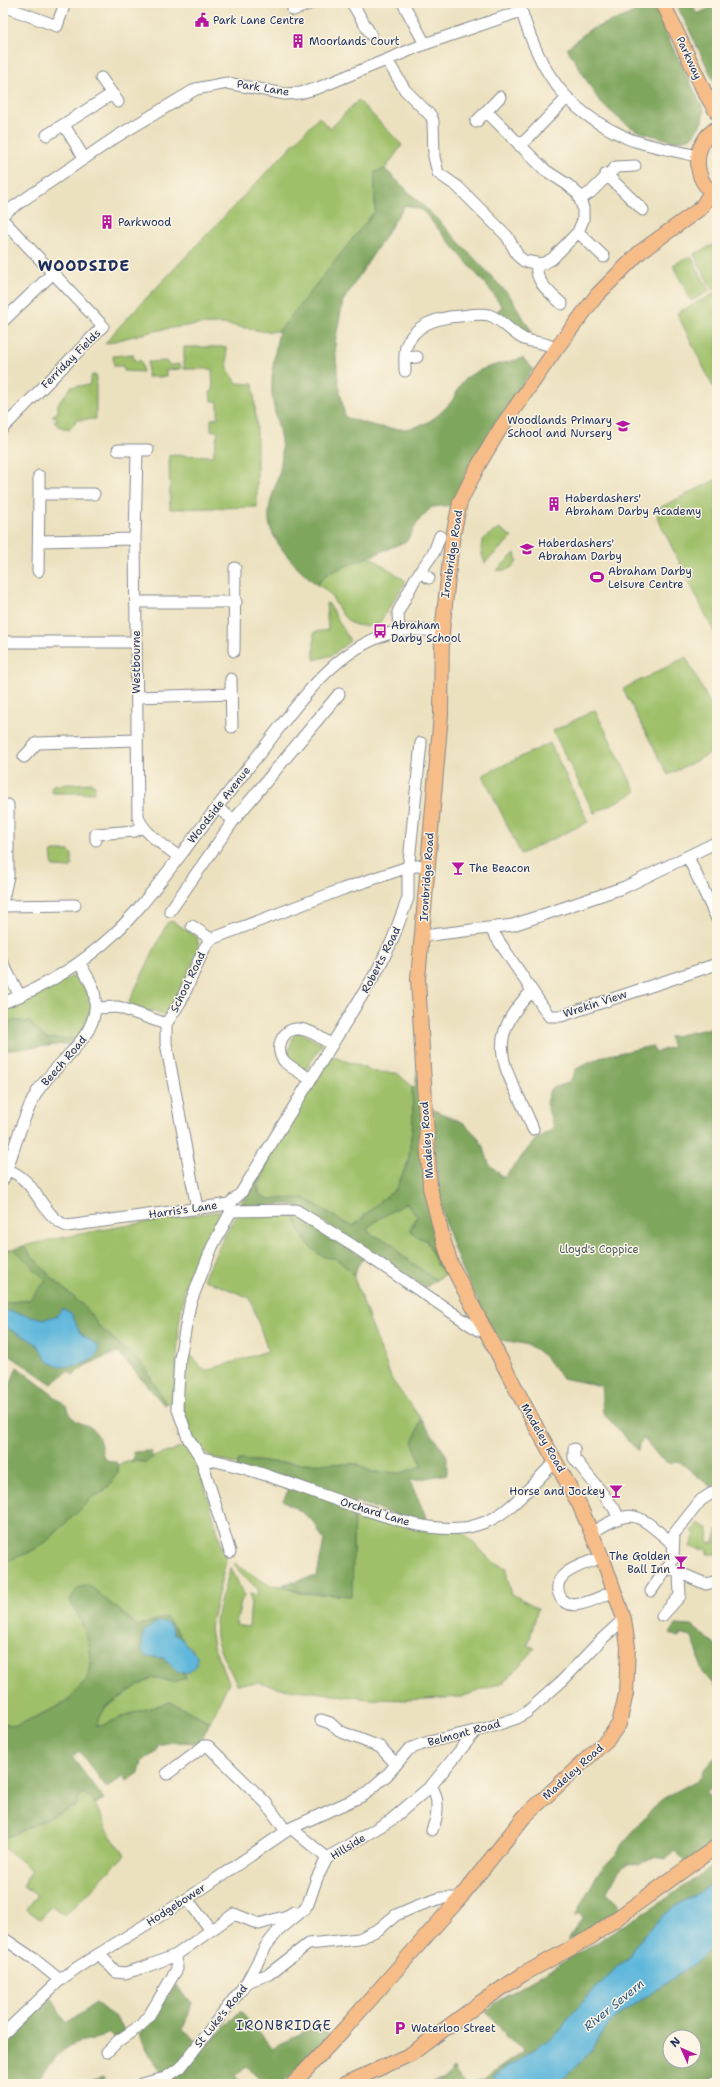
<svg xmlns="http://www.w3.org/2000/svg" width="720" height="2087" viewBox="0 0 720 2087" font-family="'Shantell Sans',sans-serif">
<rect width="100%" height="100%" fill="#fcf5e5"/>
<filter id="ink" filterUnits="userSpaceOnUse"><feTurbulence type="fractalNoise" baseFrequency=".025" numOctaves="2"/><feDisplacementMap in="SourceGraphic" scale="8" xChannelSelector="R" yChannelSelector="G"/><feConvolveMatrix kernelMatrix="1 2 1 2 8 2 1 2 1" color-interpolation-filters="sRGB"/></filter>
<filter id="wash" filterUnits="userSpaceOnUse"><feTurbulence type="fractalNoise" baseFrequency=".012" numOctaves="4" result="noise"/><feDisplacementMap in="SourceGraphic" scale="16" xChannelSelector="R" yChannelSelector="G"/><feGaussianBlur stdDeviation="0.9" result="paint"/><feColorMatrix in="noise" values="0 0 0 0 0 0 0 0 0 0 0 0 0 0 0 0 0 1.4 0 .05"/><feComposite in="paint" operator="in"/></filter>
<g filter="url(#wash)">
<rect width="100%" height="100%" fill="#ece1bf"/>
<path fill="#9fc069" stroke="#5d7864" d="M358,100l44,45 -17,24 -10,3v39l-96,120c-21,3 -40,-7 -61,-7 -39,0 -76,9 -113,20l11,-14 203,-213 11,12z
M713,245l4,9v33l-5,3 -18,-36z
M691,256l18,35 -18,10 -18,-36z
M717,292v103l-40,-82z
M184,347h42l2,22 9,14 16,1 4,46v77l-87,2 -1,-54 44,1 5,-25h-7v-12l7,-1v-16l-7,-1 -1,-9 3,-1 -1,-22h-28z
M133,354l1,6 7,1 2,11 -19,-1 -1,-5h-9l-1,-10z
M166,361l3,4 11,-1 1,5 -15,1v7h-19l1,-15z
M92,375h4v44l-20,1 -2,5 -5,5 -11,-4 -5,-6 4,1v-4l-5,-1 6,-4v-8l13,-17 18,-2z
M717,479v159l-60,-121 4,-10z
M501,529l11,8 -27,26c-8,-19 -4,-27 16,-34z
M515,553l2,9c-6,7 -10,9 -20,8z
M369,556l37,25 -28,44c-7,0 -16,2 -22,0 -18,-4 -19,-33 -39,-40l10,-11z
M326,603l3,1 21,37 -18,14 -18,5v-28l14,-2z
M686,657l31,60v33l-49,25 -45,-86z
M595,710l41,82 -42,21 -41,-82z
M550,743l38,79 -67,32 -38,-79z
M92,783l3,2 -1,8h-41l-2,-3 2,-5z
M53,851h16l3,3v12l-2,2 -17,-1 -2,-14z
M172,921l25,16 2,13 -29,61c-7,6 -10,4 -18,-1l-1,2 -20,-7 -2,-3 38,-79z
M74,976l6,1c17,25 12,44 -6,65l-2,1v-4h-26l-16,-17 -27,-2v-12z
M295,1032h4l23,12 -17,27 -16,-10 -2,-5z
M332,1056l44,16 21,1 15,13 1,34 -5,42 -12,27 -18,14 -25,23 -8,-3 -40,-24h-36l-10,-5c-2,-30 55,-109 73,-138z
M406,1202l11,14 -6,10 6,11 9,3 12,26 7,8 -9,6 -35,-25 -8,-11 -24,-11 -2,-4c7,-9 28,-19 39,-27z
M222,1211l2,4 -39,72 -6,36 -5,78 -8,3 -22,-38 -46,-41 -11,-16 -35,-31 -29,-32c66,-15 132,-26 199,-35z
M238,1214l57,2c2,15 16,36 30,41 3,1 8,0 10,0l20,18 -1,3 38,102 29,39 -8,25 10,23 -23,6 -29,-1 -13,-8 -72,-1 -47,-3 -2,4c-9,-2 -21,-4 -29,-9 -34,-20 -25,-74 -23,-107l20,23 63,-20 -18,-53 -47,-19 31,-61z
M14,1249l32,32 -17,19 -26,3v-52z
M188,1445l13,29 25,87 -16,67 3,18 16,36 -19,40 -40,-20 -43,13 -26,11 -5,-1 9,-17 32,-22 16,-8 20,4 13,-4 -3,-5h4l5,-24c-9,-5 -18,-23 -26,-32l-28,9 -16,-12 -49,-6 6,8 10,28 2,13 -3,21 -23,25 -49,23 -13,-3v-160l43,-21 47,-45 12,-6 13,-19v-7l12,-4 16,1 7,-5z
M354,1511l108,21 32,31 13,5v10l5,16 26,14 -10,37 7,3 -31,34 -43,15 -54,3 -38,-1 -88,-11 -23,-5 -21,1c-6,-13 -16,-28 -20,-42 -6,-23 8,-53 14,-75l13,29 -3,5 -5,24 13,2 2,-27 -1,-7 8,2v-6l-17,-15 -7,-11 35,22 15,1 16,7 52,3z
M698,1523l11,6 -1,14h6l3,-14v25h-10v-4l-5,-2v2l-12,-3 5,-13 -3,-3z
M85,1793l10,11 15,31 15,20 -60,61 -13,-10 -12,13 -14,-10 11,-13 -14,-10 9,-16 -29,-23v-8l73,-33 3,-8z"/>
<path fill="#7fa65d" stroke="#4d6a5e" fill-rule="evenodd" d="M647,3h7l16,39 34,68 -2,12 -9,14 -9,4 -11,1 -36,-10 -15,-10 -22,-19 -33,-54 22,-18 39,-15z
M676,3h16l5,11 20,-9v82z
M385,169l56,54 69,73 22,36 -6,2 -9,-5 -20,-18 5,-4 -10,-15 -70,-82 -17,-5 -62,96 -8,42 3,37 7,37c42,13 73,24 106,-15 7,-8 7,-19 17,-25 14,-11 38,-14 55,-19l10,11 -37,53 -29,48 -13,35 -22,2 -13,13 -12,21 -80,33 -10,11c-18,-16 -35,-31 -45,-53 -10,-23 6,-46 9,-68 4,-23 -7,-47 -9,-70 -1,-21 3,-43 7,-63l96,-120v-39z
M3,1020l27,2 16,17h26v4l-69,8z
M717,1027v455l-5,6 -32,-26 -5,-1 -4,3 -10,-5 -17,-20 -5,5 -1,7 -35,-38 -2,-27 -39,-8c-24,-30 -25,-34 -64,-38 -18,-34 -37,-68 -49,-105 -13,-40 -14,-83 -15,-125l30,13 13,13 7,12 5,16 15,14 32,-39 18,-11 -8,-25 4,-14c15,-5 21,-5 26,-20l28,-13 48,-10 3,6 18,-5 -4,-10z
M417,1071l33,200 -5,3 -7,-8 -12,-26 -9,-3 -7,-7 7,-14 -11,-13c-11,7 -32,17 -39,26l2,4 24,11 8,11 35,25 -11,8 -122,-79 -12,-5 -56,2 6,-3 29,-47 -12,28 1,10 10,5 36,-1 40,25 9,3 24,-23 18,-14 12,-27 5,-42 -1,-34 3,2z
M295,1216h6l63,42 -7,9 -2,8 -20,-17c-2,0 -7,0 -10,-1 -14,-5 -28,-26 -30,-41z
M23,1246l29,32 35,31 11,16 46,41 22,38 -2,1 -46,-53 -32,13 -13,10 -5,-4 -16,13 -49,-33v-48l26,-3 17,-19 -32,-32z
M17,1367l50,39c7,23 19,13 29,27 5,7 5,17 8,25l7,4h5l2,3v7l-13,19 -12,6 -47,45 -14,9 -29,12v-159z
M421,1419l26,37v18l-37,7 17,38 -25,-2 -48,-16 -2,95 -50,-3 -18,-7v-2l33,-8 7,-36c-5,-5 -5,-12 -10,-17 -9,-11 -20,-15 -31,-23l6,-11 -53,-19 3,-10 47,3 72,1 13,8 29,1 23,-7 -10,-22z
M150,1451l3,6 -7,5 -16,-1 4,-2 -1,-7z
M89,1585l49,41 28,-9 17,22 -8,-4 -3,-6 -24,28 16,1 14,14 5,1 3,5 -13,4 -20,-4 -16,8 -32,22 -9,17 5,1 26,-11 43,-13 40,20 -10,21 -27,-1 -15,3 -2,8 -14,7 -3,13 -12,8 -4,-5 -16,12 -28,-37 -7,6 32,42 -9,5 -10,-11 -6,5 -3,8 -73,33v-116l13,3 49,-23 23,-25 3,-21 -2,-13 -10,-28 -6,-8 -3,-8 8,-12z
M676,1625l16,1 23,18 2,4v41l-16,-19 -3,-17 -7,-17 -9,-2 -4,3 -8,-4z
M716,1756l1,21 -10,17 10,12v35l-30,22 -13,-13 -8,9c-11,-3 -18,-1 -27,6 -14,-6 -22,8 -27,18 -2,4 -5,6 -5,11l12,9v7l-51,31 15,-24 -4,-3 -5,3 24,-44 20,-21 5,-9 34,-39 7,-6 37,-20 4,-10z
M717,1863v19l-41,24 -16,12 -27,30 -5,11 -10,7 -48,49 -9,15 -9,8 -53,34 -11,12h-17l13,-5 41,-29 -17,-12 -22,-27 12,-10 155,-93z
M717,1942v142h-159l33,-33 13,-21 12,-13 81,-55zM670,2037h24v24h-24z
M176,1985l16,19 -9,25 14,12 -19,24 -17,9 -22,-39z
M50,1994l15,29 31,-20 20,15 9,13 -11,7 -5,-5c-12,8 -25,6 -38,12 -18,8 -26,36 -46,39 -7,1 -15,0 -22,0v-46z
M240,2011l33,38 32,-18h20l5,4 -47,49h-19l-18,-18 -11,10 6,8h-74l-1,-2 17,-11z
M452,2069h3l1,4 10,11h-35c8,-7 19,-4 21,-15z
M103,2077l3,7h-17l3,-4z"/>
<path fill="#5eb7db" stroke="#3c739c" d="M63,1309l8,4 9,20 17,12 2,4c-4,17 -35,21 -48,14 -7,-4 -8,-12 -13,-17 -10,-10 -25,-13 -35,-21v-15l41,9 12,-3z
M165,1622l4,2 6,11 8,4 3,7 11,9v9l-10,9 -9,-1 -14,-14 -19,-2 -3,-6 1,-18 12,-9z
M717,1882v60l-20,20 -81,55 -12,13 -13,21 -33,33h-70l11,-12 53,-34 9,-8 9,-15 48,-49 10,-7 5,-11 27,-30 16,-12z"/>
</g>
<g filter="url(#ink)">
<g fill="none" stroke-linecap="round" stroke-linejoin="round">
<defs>
<path id="minor" d="M352,3l19,32
M403,3l22,41
M519,3c17,57 38,100 94,128 7,3 14,8 22,10 20,6 41,10 62,15
M3,6l54,20 8,-23
M293,10l19,-7
M387,60l18,30 26,26 2,5 1,36 4,16 20,14 49,49 11,20 6,5 18,3 10,-5 26,-27 5,-12v-12l-5,-14 -10,-9 -23,-15 -59,-59
M101,78l17,24
M476,122l24,-25
M64,125l20,33
M47,135l65,-41
M520,146l47,-48
M606,174l37,36
M580,199l11,-7 25,-25 19,-1
M3,214l113,-77 80,-48 31,-6 58,11 15,-1 18,-5 107,-44 96,-33
M3,220l100,106 -100,102
M578,232l26,25
M537,264c-3,17 13,29 25,40
M3,321l50,-48
M405,358l12,-1
M405,371c0,-7 -1,-17 1,-24 8,-23 33,-30 55,-31 8,-1 20,-3 28,-1 14,5 22,18 35,24 12,5 18,1 32,10
M118,450h19l-2,89 3,278c7,18 26,28 41,40
M137,450h11
M39,476v18h55
M39,541l96,-2
M38,571l1,-77
M420,572l9,6
M136,602h100
M399,632l-1,-20 17,-33 19,-27 6,-16
M3,642h133
M234,651l1,-83
M231,679l1,48
M137,697l94,-3
M24,757l13,-14 100,-3
M217,808l17,12
M96,840v-6l39,-3 7,-5
M688,857l29,62
M3,899l5,-23v-71
M3,906l72,-1
M170,911l64,-91 105,-126
M192,926l19,13
M490,928l59,88h12l156,-52
M423,936l90,-11 112,-38 92,-45
M3,964l17,32
M532,991c-55,54 -21,82 1,138
M3,1003c41,-16 78,-38 110,-68 27,-25 48,-55 70,-83 26,-35 53,-69 80,-103 34,-44 71,-100 128,-116 16,-5 34,-3 51,-1
M96,1008l22,-1 48,17
M310,1079c-8,-6 -19,-11 -25,-17 -11,-11 -4,-32 11,-33 13,-1 26,10 36,16
M7,1170c29,8 34,46 60,56l162,-22 2,7 65,-1 56,35 126,85 8,1
M3,1180c11,-29 18,-60 34,-88 21,-34 70,-58 56,-104 -3,-8 -9,-17 -13,-24
M229,1204l12,-11 136,-222 15,-30 16,-43v-27l13,-128
M197,1208l-31,-165v-19l15,-23 23,-52 7,-10 132,-50 65,-22 19,-2
M574,1449v9l40,50 4,9
M201,1458c57,10 111,35 165,52 31,10 63,21 95,18 9,0 19,-4 27,-7 24,-10 49,-42 68,-60
M591,1533c43,-26 44,-21 81,10
M230,1552l-29,-94 -13,-20 -11,-31 3,-49 10,-54 22,-57 19,-36
M602,1557c-12,5 -28,9 -37,17 -5,4 -8,10 -7,16 5,29 41,7 56,1
M668,1568l38,16 11,-3
M651,1591l22,-32 1,-25 27,-34 16,-10
M662,1616l18,-20 -1,-22
M321,1720l9,3 9,8 41,16 16,17
M167,1774l37,-28h4l58,57 20,28
M431,1786c9,12 7,31 1,44
M291,1828l36,30
M187,1899l24,31
M3,1938l31,21 26,21
M99,1954l17,18 9,1 20,-6 31,-12 58,-41 25,10 28,-8 7,-4
M247,1982l19,-36 12,-15 24,-20 6,-7 9,-26 10,-20 64,-38 40,-34 44,-54
M3,2034l57,-54 18,-13 109,-68 104,-71 73,-33 24,-21 21,-25 16,-6 62,-15 30,-10 10,-6 35,-31 40,-42 22,-20
M107,2052l11,-11 23,-16 9,-11 27,-45 -1,-14
M141,2084l24,-6 16,-11 66,-85 22,-8 39,-30 51,-5 20,-10 17,-14 21,-9 24,-8h19
M712,2084l5,-3"/>
<path id="major" d="M663,3l41,88 13,22
M717,128c-25,14 -26,54 0,67
M293,2084l52,-56 115,-130 64,-81 84,-78 11,-15 7,-30 2,-47 -4,-28 -20,-57 -25,-58 -45,-81 -65,-124 -18,-35 -8,-25 -13,-51 -12,-209 23,-264 1,-83 10,-91 8,-39 19,-38 21,-35 56,-80 41,-54 43,-43 61,-44 10,-16
M345,2084l66,-30 73,-54 38,-25 69,-38 126,-91"/>
</defs>
<use href="#minor" stroke="#84888e" stroke-width="13"/>
<use href="#major" stroke="#84888e" stroke-width="16"/>
<use href="#minor" stroke="#fff" stroke-width="11"/>
<use href="#major" stroke="#f7bd88" stroke-width="14"/>
</g>
</g>
<defs>
<symbol id="civic-bare" viewBox="-9 -9 18 18"><path d="M-.6-6.5H3V-4.5H.6V-3L4-1V1h2V6H-6V1h2V-1L-.6-3ZM-1.2 2.5V6h2.4V2.5Z" fill="#b5179e" stroke="#fcf5e5" stroke-width="2.5" paint-order="stroke"/></symbol>
<symbol id="building-bare" viewBox="-9 -9 18 18"><path d="M-4-6H4V6H1V3H-1V6H-4ZM-2.5-4.3h1.7v1.8h-1.7ZM.8-4.3h1.7v1.8H.8ZM-2.5-1h1.7V.8h-1.7ZM.8-1h1.7V.8H.8Z" fill="#b5179e" stroke="#fcf5e5" stroke-width="2.5" paint-order="stroke"/></symbol>
<symbol id="school-bare" viewBox="-9 -9 18 18"><path d="M0-5L7-2L0 1L-7-2ZM-4 1L0 2.5L4 1V4Q0 6-4 4Z" fill="#b5179e" stroke="#fcf5e5" stroke-width="2.5" paint-order="stroke"/></symbol>
<symbol id="stadium-bare" viewBox="-9 -9 18 18"><path d="M0-5a6.5 5 0 1 0 0 10a6.5 5 0 1 0 0-10ZM-3.5-1.8h7v3.6h-7Z" fill="#b5179e" stroke="#fcf5e5" stroke-width="2.5" paint-order="stroke"/></symbol>
<symbol id="bus-bare" viewBox="-9 -9 18 18"><path d="M-5-6H5V4H4V6H2V4H-2V6H-4V4H-5ZM-3.5-4V0h7V-4ZM-3.5 1.2v1.5H-2V1.2ZM2 1.2v1.5H3.5V1.2Z" fill="#b5179e" stroke="#fcf5e5" stroke-width="2.5" paint-order="stroke"/></symbol>
<symbol id="bar-bare" viewBox="-9 -9 18 18"><path d="M-6-5H6L.8 .8V4.5H3.5V6h-7V4.5H-.8V.8Z" fill="#b5179e" stroke="#fcf5e5" stroke-width="2.5" paint-order="stroke"/></symbol>
<symbol id="parking-bare" viewBox="-9 -9 18 18"><path d="M-3.5-5.5H1a3.5 3.5 0 0 1 0 7H-1V5.5H-3.5ZM-1-3.4V-.6H.8a1.4 1.4 0 0 0 0-2.8Z" fill="#b5179e" stroke="#fcf5e5" stroke-width="2.5" paint-order="stroke"/></symbol>
</defs>
<g fill-rule="evenodd">
<use href="#civic-bare" x="192" y="10" width="20" height="20"/>
<use href="#building-bare" x="288" y="31" width="20" height="20"/>
<use href="#building-bare" x="97" y="212" width="20" height="20"/>
<use href="#school-bare" x="613" y="416" width="20" height="20"/>
<use href="#building-bare" x="544" y="494" width="20" height="20"/>
<use href="#school-bare" x="517" y="539" width="20" height="20"/>
<use href="#stadium-bare" x="587" y="567" width="20" height="20"/>
<use href="#bus-bare" x="370" y="621" width="20" height="20"/>
<use href="#bar-bare" x="448" y="858" width="20" height="20"/>
<use href="#bar-bare" x="606" y="1481" width="20" height="20"/>
<use href="#bar-bare" x="671" y="1552" width="20" height="20"/>
<use href="#parking-bare" x="390" y="2018" width="20" height="20"/>
</g>
<g text-anchor="middle" dominant-baseline="central" stroke-width="3" stroke-linejoin="round" paint-order="stroke">
<g font-size="11" fill="#1b2f5e" stroke="#fcf5e5" text-anchor="start">
<text x="213" y="20">Park Lane Centre</text>
<text x="309" y="41">Moorlands Court</text>
<text x="118" y="222">Parkwood</text>
<text x="612" y="420" text-anchor="end">Woodlands Primary<tspan x="612" dy="13">School and Nursery</tspan></text>
<text x="565" y="498">Haberdashers'<tspan x="565" dy="13">Abraham Darby Academy</tspan></text>
<text x="538" y="543">Haberdashers'<tspan x="538" dy="13">Abraham Darby</tspan></text>
<text x="608" y="571">Abraham Darby<tspan x="608" dy="13">Leisure Centre</tspan></text>
<text x="391" y="625">Abraham<tspan x="391" dy="13">Darby School</tspan></text>
<text x="469" y="868">The Beacon</text>
<text x="605" y="1491" text-anchor="end">Horse and Jockey</text>
<text x="670" y="1556" text-anchor="end">The Golden<tspan x="670" dy="13">Ball Inn</tspan></text>
<text x="411" y="2028">Waterloo Street</text>
</g>
<g font-size="11" fill="#1b2f5e" stroke="#fcf5e5">
<text transform="translate(689 58) rotate(65)">Parkway</text>
<text transform="translate(263 88) rotate(9)">Park Lane</text>
<text transform="translate(71 359) rotate(-45)">Ferriday Fields</text>
<text transform="translate(452 554) rotate(-81)">Ironbridge Road</text>
<text transform="translate(136 662) rotate(-90)">Westbourne</text>
<text transform="translate(219 805) rotate(-52)">Woodside Avenue</text>
<text transform="translate(427 877) rotate(-86)">Ironbridge Road</text>
<text transform="translate(381 960) rotate(-63)">Roberts Road</text>
<text transform="translate(188 982) rotate(-64)">School Road</text>
<text transform="translate(595 1004) rotate(-18)">Wrekin View</text>
<text transform="translate(64 1061) rotate(-49)">Beech Road</text>
<text transform="translate(427 1140) rotate(-94)">Madeley Road</text>
<text transform="translate(183 1210) rotate(-8)">Harris's Lane</text>
<text transform="translate(543 1438) rotate(60)">Madeley Road</text>
<text transform="translate(375 1512) rotate(17)">Orchard Lane</text>
<text transform="translate(464 1733) rotate(-15)">Belmont Road</text>
<text transform="translate(573 1772) rotate(-42)">Madeley Road</text>
<text transform="translate(348 1847) rotate(-32)">Hillside</text>
<text transform="translate(176 1905) rotate(-33)">Hodgebower</text>
<text transform="translate(221 2016) rotate(-51)">St Luke's Road</text>
</g>
<g font-size="11" fill="#435a61" stroke="#fcf5e5">
<text x="599" y="1249">Lloyd's Coppice</text>
</g>
<g font-size="12" font-style="italic" fill="#2f5884" stroke="#fcf5e5">
<text transform="translate(614 2005) rotate(-39)">River Severn</text>
</g>
<g font-size="13" letter-spacing="1" fill="#1b2f5e" stroke="#fcf5e5">
<text x="284" y="2025">IRONBRIDGE</text>
</g>
<g font-size="15" font-weight="bold" letter-spacing="1" fill="#1b2f5e" stroke="#fcf5e5">
<text x="84" y="266">WOODSIDE</text>
</g>
</g>
<rect width="720" height="2087" fill="none" stroke="#fcf5e5" stroke-width="16"/>
<g transform="translate(682 2049) rotate(315)"><circle r="19" fill="#fcf5e5" stroke="#a2a6af"/>
<path d="M0-3L7 15L0 10L-7 15Z" fill="#b5179e"/>
<text y="-6" font-size="11" font-weight="bold" text-anchor="middle" fill="#1b2f5e">N</text>
</g>
</svg>
